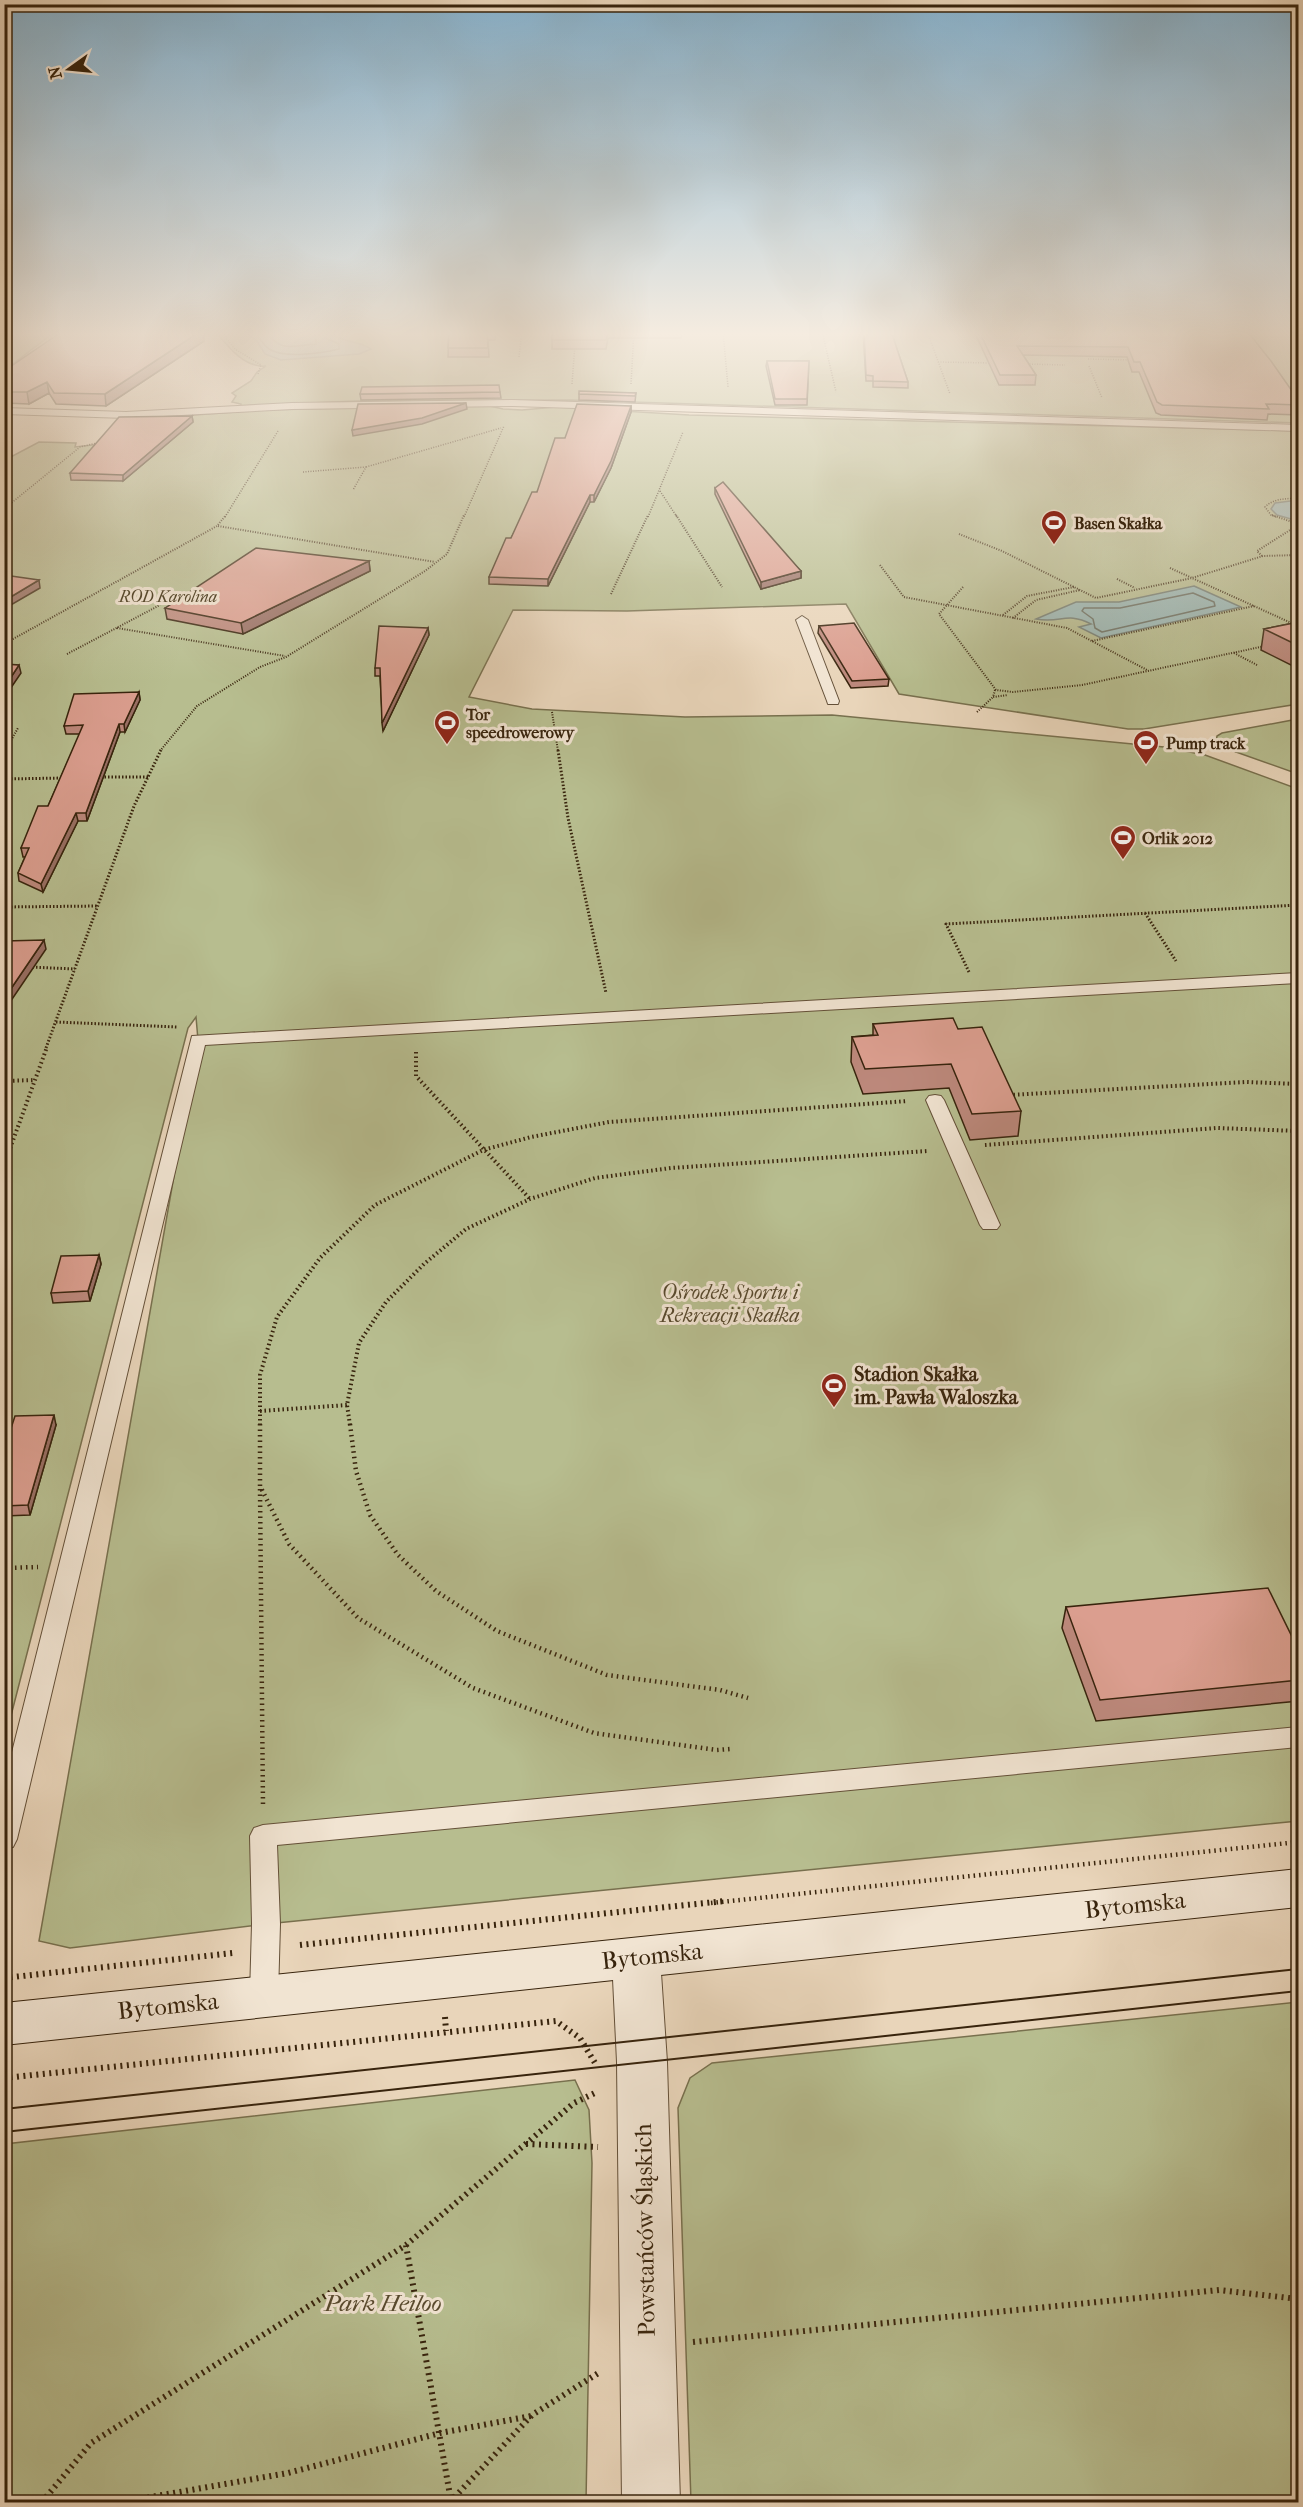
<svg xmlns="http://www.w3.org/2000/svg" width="1303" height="2507" viewBox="0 0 1303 2507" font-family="'IM FELL French Canon',serif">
<rect width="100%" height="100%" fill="#e9d5ba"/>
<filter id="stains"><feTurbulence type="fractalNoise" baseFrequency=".00333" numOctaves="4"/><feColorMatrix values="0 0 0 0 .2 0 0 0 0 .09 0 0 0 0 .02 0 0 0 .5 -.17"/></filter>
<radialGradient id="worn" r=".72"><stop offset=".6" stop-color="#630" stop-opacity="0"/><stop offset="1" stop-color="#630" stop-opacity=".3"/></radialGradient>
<path fill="#b7bd8f" stroke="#78704e" stroke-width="1.5" d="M4,331h52l-46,35 -5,1z
M137,331h1161v92l-728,-23 -214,1 -115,5v-2l-9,-2 4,-6 -4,-3 19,-12 6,-9 9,-6c-21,2 -37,-18 -49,-33l-40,5z
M485,405l18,4 19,1 34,-3 133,8 609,16v273l-154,25h-16l-229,-35 -53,-90 -219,7 -114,-1 -44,87 63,12 153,8 147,-2 332,32 41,8 93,34v1032l-1032,103 -196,24 -31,-7 159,-901 -2,-23 -8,11 -183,711v-1279l34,-18 37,1 -1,4 35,-4 58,-26 96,-7z
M1298,719v55l-76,-27 -6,-4 1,-7 5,-3z
M1298,2002v500h-607l-13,-394 12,-30 22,-15z
M575,2080l14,30 3,53 -6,339h-581v-358z"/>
<path fill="#99b8b6" stroke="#727d72" stroke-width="1.5" d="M244,331h85c6,10 31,10 42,18l-12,5 -78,6 -16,-6 -8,-13z
M1298,500v21l-21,-6 -6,-6 4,-6z
M1194,586l47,21 -140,31 -22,-11 12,-3c-25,-13 -30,0 -55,-5l40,-17h43z"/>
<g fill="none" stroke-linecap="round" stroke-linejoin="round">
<path stroke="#686e62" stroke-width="1.5" d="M254,331c5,5 9,14 15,18 16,10 53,4 70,0v-5l-14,-6 -2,-7
M266,331c14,22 27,15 50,13l-1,-13
M1193,593l21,9 1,4 -113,26 -7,-4 -2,-9 -11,-8 2,-3h36z"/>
<defs>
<path id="lane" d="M513,400l785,25v6l-785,-25 -221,3 -166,9 -122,-4v-6l122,4 166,-9z
M802,616l6,4 31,81 -1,3h-10l-1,-3 -31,-81z
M1298,973v10l-1093,62 -188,794 -4,8 -9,2v-65l188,-748z
M935,1095l6,1 3,4 56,125 -3,4h-14l-3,-4 -54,-125 3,-4z
M1298,1727v20l-1021,98 3,79 -2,71 -4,9 -10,3 -10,-3 -4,-9 2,-71 -2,-88 4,-8 9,-3z"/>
<path id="street" d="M636,1938l17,6 7,14 7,104 13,440h-58l-5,-440 -5,-104 7,-14z"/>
<path id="secondary" d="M1298,1869v38l-1294,138v-42z"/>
</defs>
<use href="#lane" stroke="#645038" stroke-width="2"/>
<use href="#street" stroke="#645038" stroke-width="2"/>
<use href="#secondary" stroke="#38240d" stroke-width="2"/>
<path stroke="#38240d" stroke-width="1.5" stroke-dasharray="1 1.5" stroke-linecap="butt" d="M723,331l5,56
M822,331l14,61
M927,331l23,63
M1286,331l12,17
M199,333h23l13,16 26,16 -3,9
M519,357l3,-26
M1088,359l43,1
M938,362l54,1
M1027,364l38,1
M1089,366l13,32
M572,384l3,-40
M631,384l3,-53
M366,467l135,-39
M303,472l63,-5 -13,23
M660,491l17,26
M4,509l76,-62 21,-5
M225,517l53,-86
M464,517l40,-91
M648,517l35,-85
M1276,517l-5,-2 -6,-8c9,-9 21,-8 33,-9"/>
<path stroke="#38240d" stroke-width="2" stroke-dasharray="1 1.5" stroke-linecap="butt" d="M676,515l46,72
M1272,515l26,9
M218,526l217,36
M959,534l43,17 94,47 96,-20 71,-22 35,-1
M1262,556l-5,-5 41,-26
M880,565l24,32 163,31 80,42
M1170,568l128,58
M1117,579l18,9
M963,587l-24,27 57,76 17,2 69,-7 183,-39
M611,594l37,-79
M1003,615l24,-19 47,-9
M1013,618l23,-18 44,-10
M117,628l168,28
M1092,641l162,-35
M4,644l213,-118 9,-11
M1234,653l23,12
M67,654l93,-49
M995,690l-2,7 15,-2
M552,712l6,39
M977,712l16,-15
M5,751l13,-23
M160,751l37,-45 63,-39 26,-10 139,-86 22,-17 17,-39"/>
<path stroke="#38240d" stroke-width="3" stroke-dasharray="1.5 2" stroke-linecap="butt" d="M558,750l10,68 38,175
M4,753l2,-3
M101,777h47
M4,779l60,-1
M4,907l94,-1
M1145,913l31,48
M29,967l46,2
M969,972l-23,-48 352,-19
M56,1022l121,5
M46,1048l88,-242 27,-56"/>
<path stroke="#38240d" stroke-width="4" stroke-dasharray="1.5 3" stroke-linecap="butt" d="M416,1052v24l114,123
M4,1081l31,-1
M1009,1095l237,-13 52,2
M985,1145l232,-17 81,3
M4,1165l43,-118
M260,1411l87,-6
M260,1425v-50l17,-58 43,-59 55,-53 108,-55 48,-13 78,-15 299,-21
M350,1425l-3,-20 12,-62 27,-41 38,-38 42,-35 64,-30 65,-21 76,-10 256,-17"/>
<path stroke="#38240d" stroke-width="4.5" stroke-dasharray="1.5 4" stroke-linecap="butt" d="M260,1424v62l29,58 69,74 115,70 121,45 123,17 13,-1
M350,1424l6,47 14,44 28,40 38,36 61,40 110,44 113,15 28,8
M260,1489l3,317
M4,1568l34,-1
M711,1903l587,-61"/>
<path stroke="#38240d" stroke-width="6" stroke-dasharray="2 4.5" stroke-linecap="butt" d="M300,1945l425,-44
M4,1978l229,-25
M445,2017l1,14
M4,2078l552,-57 24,17 15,25
M526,2144l72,3
M406,2245l45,256
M693,2342l526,-52 79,9
M42,2502l49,-59 315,-198 168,-142 23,-11
M122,2502l166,-29 152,-40 91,-17
M450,2502l82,-87 68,-43"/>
<use href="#lane" fill="#f1e4d2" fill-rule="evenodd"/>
<use href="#street" fill="#f1e4d2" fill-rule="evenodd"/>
<use href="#secondary" fill="#f1e4d2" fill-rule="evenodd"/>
<path stroke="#38240d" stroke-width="2" d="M4,2109l1294,-140
M4,2132l1294,-141"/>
</g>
<path fill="#bc887b" stroke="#38240d" stroke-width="1.5" d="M449,331h47l-1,9h-7l1,17h-41z
M552,331h130l-1,7h-73l-2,11h-54z
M863,331h28l17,51v6l-35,-1v-6h-7z
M974,331h325v2h-50l50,68v14l-31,-1 -1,6 -106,-5 -5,-2 -17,-41h-7l-5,-15 -104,-2 13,20 -1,10h-36z
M204,341l-98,65 -50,-2 -7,-11 -20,11 -25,-1v-32z
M767,361h42l-2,44h-32l-9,-39z
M500,392l1,6 -140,2 -1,-6z
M636,393l-1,9 -56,-2v-6z
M631,406v6l-20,56 -17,34h-4l-42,84 -59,-2v-7l48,-85 28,-54z
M192,416l1,6 -70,59 -52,-1 -1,-7z
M715,488l86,83v7l-40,11 -46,-95z
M369,561l1,10 -127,63 -76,-15 -2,-11z
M1299,622v47l-38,-19 3,-21z
M819,626l70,53 -1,7 -37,2 -33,-55z
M428,628l1,7 -46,96 -3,-55h-5v-8z
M139,692l1,8 -15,32h-5l-33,89h-9l-35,71 -24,-11 -1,-8 7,-16h-2l-2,-9 27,-42 32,-72h-14l-2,-8z
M873,1024l85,5 63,82 -3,25 -48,4 -21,-52 -86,6 -12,-32 1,-25 21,-2z
M99,1255l2,9 -11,37 -37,2 -2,-10z
M56,1425l-26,90 -26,1v-66z
M1066,1607l233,44v50l-203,20 -34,-93z"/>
<path fill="#996f64" stroke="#38240d" stroke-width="1.5" d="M201,331h2l1,10 -98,65 -1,-12z
M47,382l2,11 -20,11 -2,-12z
M466,403l1,6 -45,15 -69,12 -1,-6z
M631,406v6l-20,56 -17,34v-7z
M192,416l1,6 -70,59v-6z
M590,495v7l-42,84v-7z
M369,561l1,10 -127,63 -2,-11z
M801,571v7l-40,11v-7z
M39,580l1,8 -36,21v-8z
M428,628l1,7 -46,96 -1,-8z
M19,665l2,8 -17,25v-10z
M139,692l1,8 -15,32 -1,-8z
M119,724l1,8 -33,89 -1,-8z
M76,813l2,8 -35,71 -2,-8z
M44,940l2,9 -42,62v-12z
M99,1255l2,9 -11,37 -2,-10z
M54,1415l2,10 -26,90 -2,-10z"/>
<path fill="#db9e8f" stroke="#38240d" stroke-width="1.5" d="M63,331h138l-96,63 -51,-1 -7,-11 -20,10h-23v-21z
M449,331h46l-8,1 1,16h-40z
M552,331h56l-2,9h-54z
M864,331h27l17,51 -35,-1v-5l-7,-1z
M979,331h268l24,30 28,40v4l-33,-1 3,5 -107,-4 -5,-3 -17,-40h-6l-6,-15 -111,-1 19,29h-36z
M767,361h42l-2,38h-32z
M499,385l1,7 -140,2 2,-7z
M579,391l57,2 -1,3 -56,-2z
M466,403l-44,15 -70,12 6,-26z
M577,404l54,2 -20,55 -17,34h-4l-42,84 -59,-2 17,-39h5l21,-46h5l18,-54h10z
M192,416l-69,59 -53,-2 49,-56z
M723,482l78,89 -40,11 -46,-94z
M256,548l113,13 -128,62 -76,-15z
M4,575l35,5 -35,21z
M1299,622v24l-35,-17z
M854,623l35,56 -37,2 -33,-55z
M379,626l49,2 -46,95 -2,-55h-5z
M4,664l15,1 -15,23z
M139,692l-15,32h-5l-33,89h-10l-35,71 -23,-11 11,-25h-8l17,-42h10l35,-81 -19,1 10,-32z
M44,940l-40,59v-58z
M953,1018l5,11 24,-2 39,84 -49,3 -21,-50 -86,5 -13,-32 26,-2 -5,-11z
M99,1255l-11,36 -37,2 10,-37z
M54,1415l-26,90 -24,1v-56l11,-34z
M1268,1588l31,63v29l-199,20 -34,-93z"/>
<linearGradient id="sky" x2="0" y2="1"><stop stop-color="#88b6d4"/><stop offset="0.49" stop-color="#f5ece0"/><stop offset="1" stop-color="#f5ece0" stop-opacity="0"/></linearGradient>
<rect width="1303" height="682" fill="url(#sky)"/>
<defs>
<symbol id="stadium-pin" viewBox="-11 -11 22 30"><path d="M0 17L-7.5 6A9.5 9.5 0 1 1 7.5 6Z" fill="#8f2418" stroke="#f1e4d2"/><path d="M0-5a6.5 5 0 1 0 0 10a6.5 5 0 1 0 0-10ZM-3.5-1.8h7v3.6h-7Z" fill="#fff"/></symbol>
</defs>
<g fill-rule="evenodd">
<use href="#stadium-pin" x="1039" y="508" width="30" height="40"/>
<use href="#stadium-pin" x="432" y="708" width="30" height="40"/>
<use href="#stadium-pin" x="1131" y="728" width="30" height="40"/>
<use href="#stadium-pin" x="1108" y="823" width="30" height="40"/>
<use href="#stadium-pin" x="819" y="1371" width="30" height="40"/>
</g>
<g text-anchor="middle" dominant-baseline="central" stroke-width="6" stroke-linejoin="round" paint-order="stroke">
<g font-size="16" font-weight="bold" fill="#38240d" stroke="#f1e4d2" text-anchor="start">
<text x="1074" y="523">Basen Skałka</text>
<text x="466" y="714">Tor<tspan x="466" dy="18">speedrowerowy</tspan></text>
<text x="1166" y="743">Pump track</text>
<text x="1142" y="838">Orlik 2012</text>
</g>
<g font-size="16" font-style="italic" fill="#584a2e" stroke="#f1e4d2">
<text x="168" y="596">ROD Karolina</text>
</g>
<g font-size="20" font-style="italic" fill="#584a2e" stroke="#f1e4d2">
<text x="730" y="1292">Ośrodek Sportu i<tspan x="730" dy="23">Rekreacji Skałka</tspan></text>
</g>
<g font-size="20" font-weight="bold" fill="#38240d" stroke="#f1e4d2" text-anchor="start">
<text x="854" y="1374">Stadion Skałka<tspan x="854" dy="23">im. Pawła Waloszka</tspan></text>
</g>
<g font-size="24" fill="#38240d" stroke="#f1e4d2">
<text transform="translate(1135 1905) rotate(-6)">Bytomska</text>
<text transform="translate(652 1956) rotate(-6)">Bytomska</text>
<text transform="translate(168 2006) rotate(-6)">Bytomska</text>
<text transform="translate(645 2230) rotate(-91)">Powstańców Śląskich</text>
</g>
<g font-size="24" font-style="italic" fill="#584a2e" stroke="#f1e4d2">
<text x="383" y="2303">Park Heiloo</text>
</g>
</g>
<rect width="1303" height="2507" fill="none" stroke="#e9d5ba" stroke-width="24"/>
<rect x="6" y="6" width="1291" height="2495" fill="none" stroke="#38240d" stroke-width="3"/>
<rect x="12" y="12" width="1279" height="2483" fill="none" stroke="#38240d" stroke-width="1.5"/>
<g transform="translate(69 69) rotate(255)" stroke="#f1e4d2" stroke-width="4.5" paint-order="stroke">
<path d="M0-4.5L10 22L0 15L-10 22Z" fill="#38240d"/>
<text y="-9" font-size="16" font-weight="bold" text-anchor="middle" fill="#38240d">N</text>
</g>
<rect width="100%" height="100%" filter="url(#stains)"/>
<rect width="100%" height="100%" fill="url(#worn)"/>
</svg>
